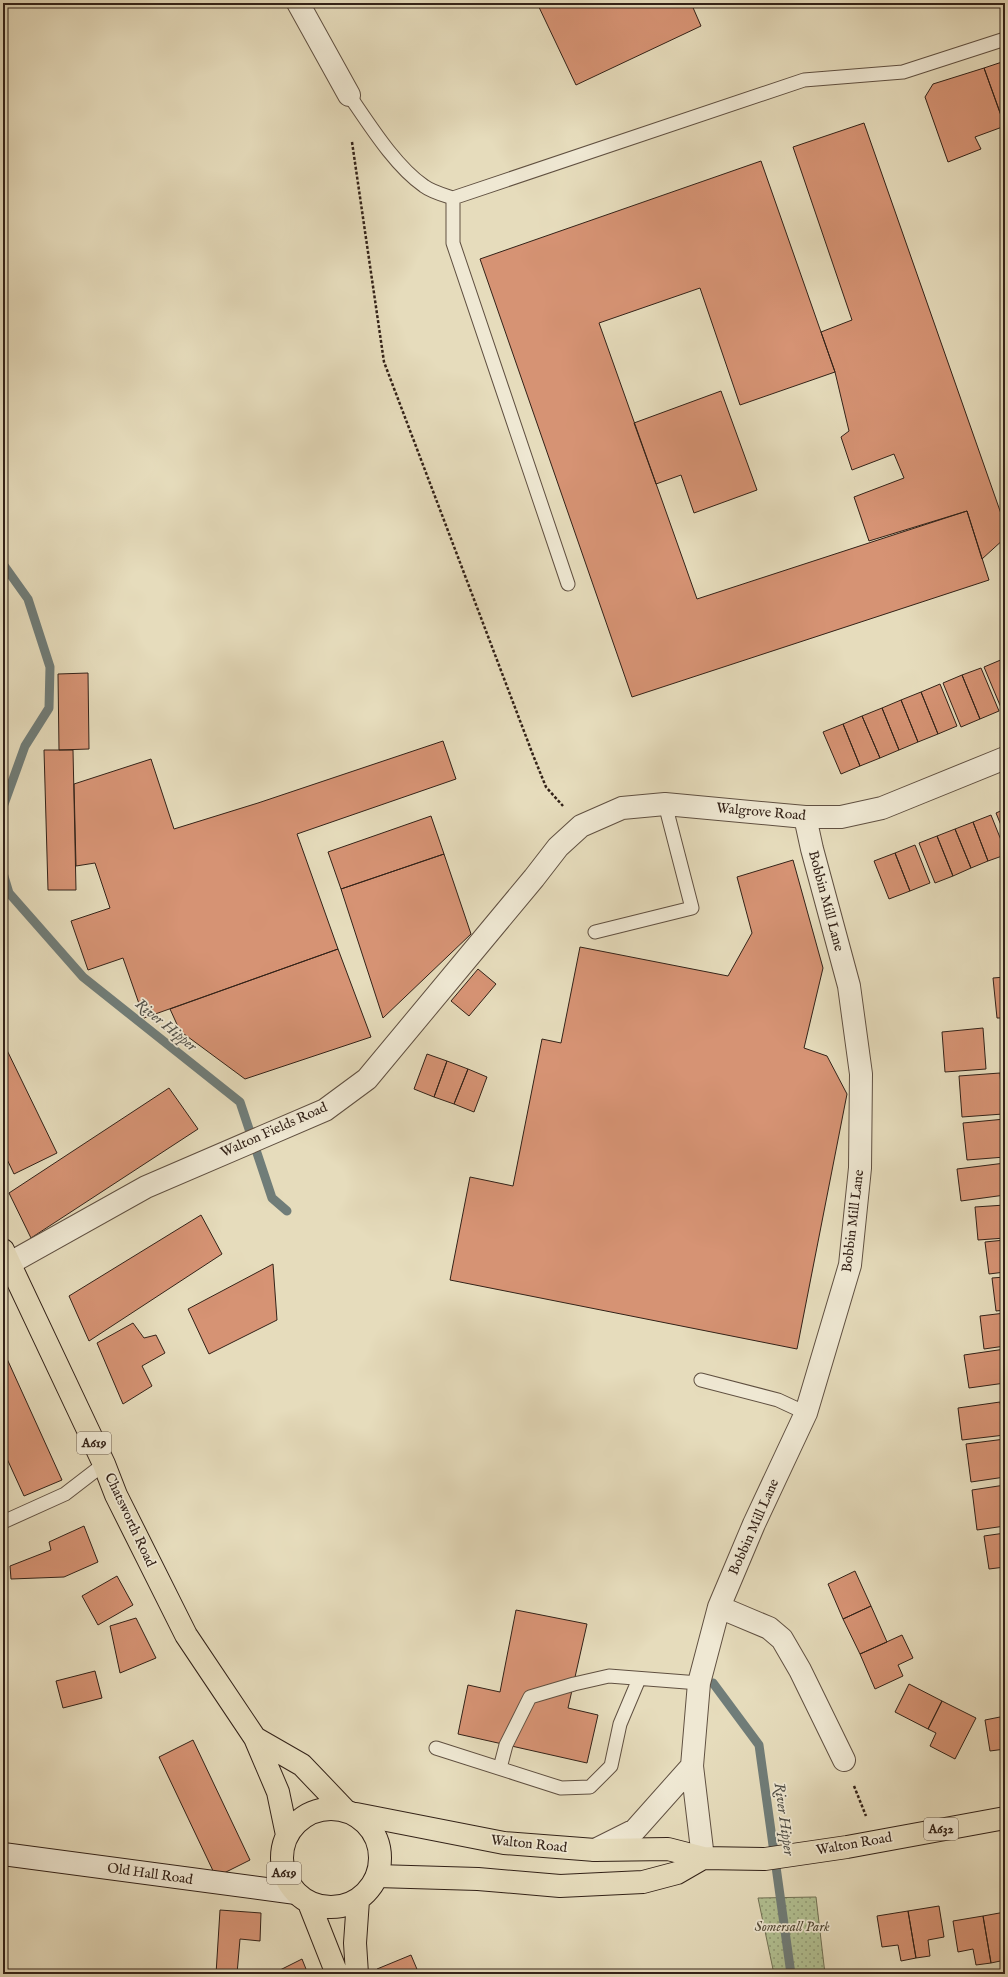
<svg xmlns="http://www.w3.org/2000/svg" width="1008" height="1977" viewBox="0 0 1008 1977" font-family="'IM FELL English',serif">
<defs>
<pattern id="park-dots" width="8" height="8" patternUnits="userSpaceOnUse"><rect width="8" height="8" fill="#b2c193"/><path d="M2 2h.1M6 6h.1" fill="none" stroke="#919c77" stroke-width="1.8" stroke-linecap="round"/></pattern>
</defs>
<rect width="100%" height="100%" fill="#e6dcbc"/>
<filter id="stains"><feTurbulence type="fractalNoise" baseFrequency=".005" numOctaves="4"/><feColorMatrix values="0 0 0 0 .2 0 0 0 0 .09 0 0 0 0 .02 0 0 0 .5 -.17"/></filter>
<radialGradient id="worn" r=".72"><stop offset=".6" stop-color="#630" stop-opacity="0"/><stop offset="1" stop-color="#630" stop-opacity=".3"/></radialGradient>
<path fill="url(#park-dots)" stroke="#727256" d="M816,1897l9,77h-51l-16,-76z"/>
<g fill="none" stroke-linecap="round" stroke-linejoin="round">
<path stroke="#707d79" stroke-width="9" d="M3,564l25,35 22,68 -1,41 -24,38 -22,61
M3,873l6,20 74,84 157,125 32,96 15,13
M713,1683l46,62 32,229"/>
</g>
<path fill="#d69374" stroke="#332218" d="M537,3h154l10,23 -125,59z
M1005,61v66l-21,-59z
M984,68l21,58 -30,11 6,12 -33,13 -23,-65 8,-13z
M864,123l141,402v13l-23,21 -15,-48 -98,30 -15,-44 50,-19 -10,-24 -42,16 -11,-33 8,-6 -14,-59 -14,-40 31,-12 -59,-173z
M761,161l74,211 -95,33 -40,-117 -101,35 98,276 270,-88 22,69 -357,117 -152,-438z
M721,391l36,99 -63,23 -13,-38 -25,9 -22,-61z
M1003,659l2,5v45l-3,1 -18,-43z
M981,668l18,43 -19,8 -18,-44z
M88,673l1,76 -30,1 -1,-76z
M962,675l18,44 -19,8 -18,-44z
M940,684l17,42 -19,8 -17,-42z
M921,692l17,42 -20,8 -17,-42z
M901,700l17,42 -19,8 -17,-42z
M882,708l17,42 -19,8 -18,-42z
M862,716l18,42 -20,8 -17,-42z
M843,724l17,42 -19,8 -18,-42z
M443,741l13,38 -159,55 41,115 -194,69 -21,-60 -35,12 -17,-49 39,-13 -15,-45 -19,3 -2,-82 77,-25 23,70 84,-26z
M44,750h29l3,140h-28z
M1005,809v26l-9,-22z
M991,815l14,35v5l-17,6 -15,-39z
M431,816l13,38 -103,35 -13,-37z
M973,822l15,39 -17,7 -16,-39z
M955,829l16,39 -18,8 -16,-40z
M937,836l16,40 -18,7 -16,-40z
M915,845l15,38 -20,8 -15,-38z
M895,853l15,38 -21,8 -15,-38z
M444,854l27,80 -88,84 -42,-129z
M793,860l30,108 -19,80 23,8 20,38 -50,255 -347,-69 20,-103 43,9 29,-147 19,4 19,-96 148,29 24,-43 -15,-56z
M338,949l33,88 -126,42 -65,-48 -10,-22z
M478,969l18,15 -27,32 -18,-15z
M1005,977v41h-8l-4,-40z
M983,1028l3,41 -41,3 -3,-40z
M3,1042l54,111 -43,21 -11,-23z
M427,1054l20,7 -13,36 -20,-8z
M447,1061l21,8 -14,35 -20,-7z
M468,1069l19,8 -13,35 -20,-8z
M1000,1073l3,41 -41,3 -3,-41z
M169,1088l29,41 -167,109 -22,-45z
M1005,1119v38l-38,3 -4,-37z
M1005,1163v32l-44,6 -4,-32z
M1005,1205v33l-27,2 -3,-33z
M201,1215l21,39 -133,87 -20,-45z
M1005,1240v32l-16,2 -4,-32z
M273,1264l4,56 -68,34 -21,-45z
M1005,1277v33l-9,1 -4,-33z
M1005,1313v33l-21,3 -4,-33z
M133,1323l11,15 12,-3 9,18 -23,13 10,20 -29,18 -26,-61z
M1005,1349v34l-36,5 -5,-33z
M3,1350l59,130 -38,16 -21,-46z
M1000,1402l5,33 -43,5 -4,-32z
M1005,1439v38l-34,5 -5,-38z
M1005,1485v41l-28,4 -5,-40z
M84,1526l14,36 -34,15 -53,2 -1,-13 41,-16 -2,-8z
M1005,1533v34l-16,2 -5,-33z
M855,1571l16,35 -28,13 -15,-35z
M117,1576l16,29 -35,20 -16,-29z
M871,1606l16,36 -27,12 -17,-35z
M516,1610l71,14 -19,84 30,7 -11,48 -129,-29 10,-49 32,7z
M136,1618l20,40 -36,15 -10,-47z
M902,1635l11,23 -15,7 5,11 -28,13 -15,-35z
M95,1671l7,27 -39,10 -7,-27z
M909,1684l33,17 -14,28 -33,-17z
M942,1701l34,17 -21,41 -25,-13 6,-13 -8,-4z
M1005,1716v33l-15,2 -5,-31z
M193,1740l57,120 -34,17 -57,-120z
M939,1906l5,31 -16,3 2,16 -14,2 -8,-47z
M220,1910l41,3 -1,28 -20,-2 -3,35h-21z
M908,1911l8,47 -15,3 -3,-16 -16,2 -5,-31z
M1005,1912v32h-2l2,16 -14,3 -8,-47z
M983,1916l8,47 -15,2 -3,-16 -15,3 -5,-31z
M411,1955l8,19h-40l-2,-5z
M302,1959l6,15h-36z"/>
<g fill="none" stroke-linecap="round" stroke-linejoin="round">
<defs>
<path id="lane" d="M349,95c20,29 46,71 75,91 8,6 20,9 29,12l351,-118 99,-8 102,-33
M453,198v45l115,341
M595,932l97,-24 -27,-104
M701,1380l77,20 28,13
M3,1522l62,-28 39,-30
M436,1748l125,40 29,-1 21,-21 9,-42 19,-45
M500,1768l6,-23 24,-48 44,-13 35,-8 90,7"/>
<path id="street" d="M298,3l51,92
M10,1263l136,-76 179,-77 42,-31 167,-201 24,-31 23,-21 41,-18 43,-4 140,13h36l41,-9 123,-50
M719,1607l50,21 13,11 18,31 44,90
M595,1850l40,-20 57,-64
M703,1858l-11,-92 7,-83 20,-76 35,-83 52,-111 44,-148 10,-97 1,-94 -12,-88 -37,-137 -7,-32"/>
<path id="secondary" d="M3,1854l293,39"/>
<path id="primary" d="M356,1814l148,29 91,7 73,-1 35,9 62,1 82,-12 158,-29
M377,1876l101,3 82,7 83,-4 34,-9 26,-15"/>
<path id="highway" d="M3,1250l101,214 12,31 70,140 69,103 23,54 9,43
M255,1738l47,27 42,44
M282 1858a49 49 0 1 1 98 0a49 49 0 1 1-98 0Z
M309,1903l28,71
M357,1974l-2,-31 3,-43"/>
</defs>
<use href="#lane" stroke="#605041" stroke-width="15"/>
<use href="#street" stroke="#605041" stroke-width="24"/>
<use href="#secondary" stroke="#332218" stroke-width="24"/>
<use href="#primary" stroke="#332218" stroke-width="24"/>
<use href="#highway" stroke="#332218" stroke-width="24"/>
<path stroke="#332218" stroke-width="2.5" stroke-dasharray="3 2" stroke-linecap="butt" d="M352,142l32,220 149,393 13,32 17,19
M854,1786l12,30"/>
<use href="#lane" stroke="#efe8d3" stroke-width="13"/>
<use href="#street" stroke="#efe8d3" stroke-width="22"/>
<use href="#secondary" stroke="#efe8d3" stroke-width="22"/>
<use href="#primary" stroke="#e6dcbc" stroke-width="22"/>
<use href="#highway" stroke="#e6dcbc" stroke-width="22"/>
</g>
<g text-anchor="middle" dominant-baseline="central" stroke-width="3.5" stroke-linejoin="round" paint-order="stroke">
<g fill="#efe8d3" stroke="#6b5d50" stroke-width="1">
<rect x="77" y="1432" width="34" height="22" rx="3"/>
<rect x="924" y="1818" width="34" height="22" rx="3"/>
<rect x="267" y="1862" width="34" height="22" rx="3"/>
</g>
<g font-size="13" font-weight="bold" fill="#332218">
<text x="94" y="1443">A619</text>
<text x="941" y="1829">A632</text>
<text x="284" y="1873">A619</text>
</g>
<g font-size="14" fill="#332218" stroke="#efe8d3">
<text transform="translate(761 812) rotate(5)">Walgrove Road</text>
<text transform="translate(826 901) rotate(75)">Bobbin Mill Lane</text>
<text transform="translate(274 1130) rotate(-24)">Walton Fields Road</text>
<text transform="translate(853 1221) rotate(-83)">Bobbin Mill Lane</text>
<text transform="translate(130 1520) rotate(65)">Chatsworth Road</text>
<text transform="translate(754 1527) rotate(-66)">Bobbin Mill Lane</text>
<text transform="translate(529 1844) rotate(6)">Walton Road</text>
<text transform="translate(854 1844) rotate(-10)">Walton Road</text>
<text transform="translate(150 1874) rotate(8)">Old Hall Road</text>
</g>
<g font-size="14" font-style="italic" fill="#534a37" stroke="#efe8d3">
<text x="792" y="1927">Somersall Park</text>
</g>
<g font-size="15" font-style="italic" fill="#525048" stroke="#efe8d3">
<text transform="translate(166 1025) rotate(39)">River Hipper</text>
<text transform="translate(784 1819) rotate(82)">River Hipper</text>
</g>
</g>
<rect width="1008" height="1977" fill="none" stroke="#e6dcbc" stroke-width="16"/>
<rect x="4" y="4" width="1000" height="1969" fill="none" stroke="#332218" stroke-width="2"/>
<rect x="8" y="8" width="992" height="1961" fill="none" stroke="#332218"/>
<rect width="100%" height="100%" filter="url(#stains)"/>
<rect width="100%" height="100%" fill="url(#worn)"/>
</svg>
